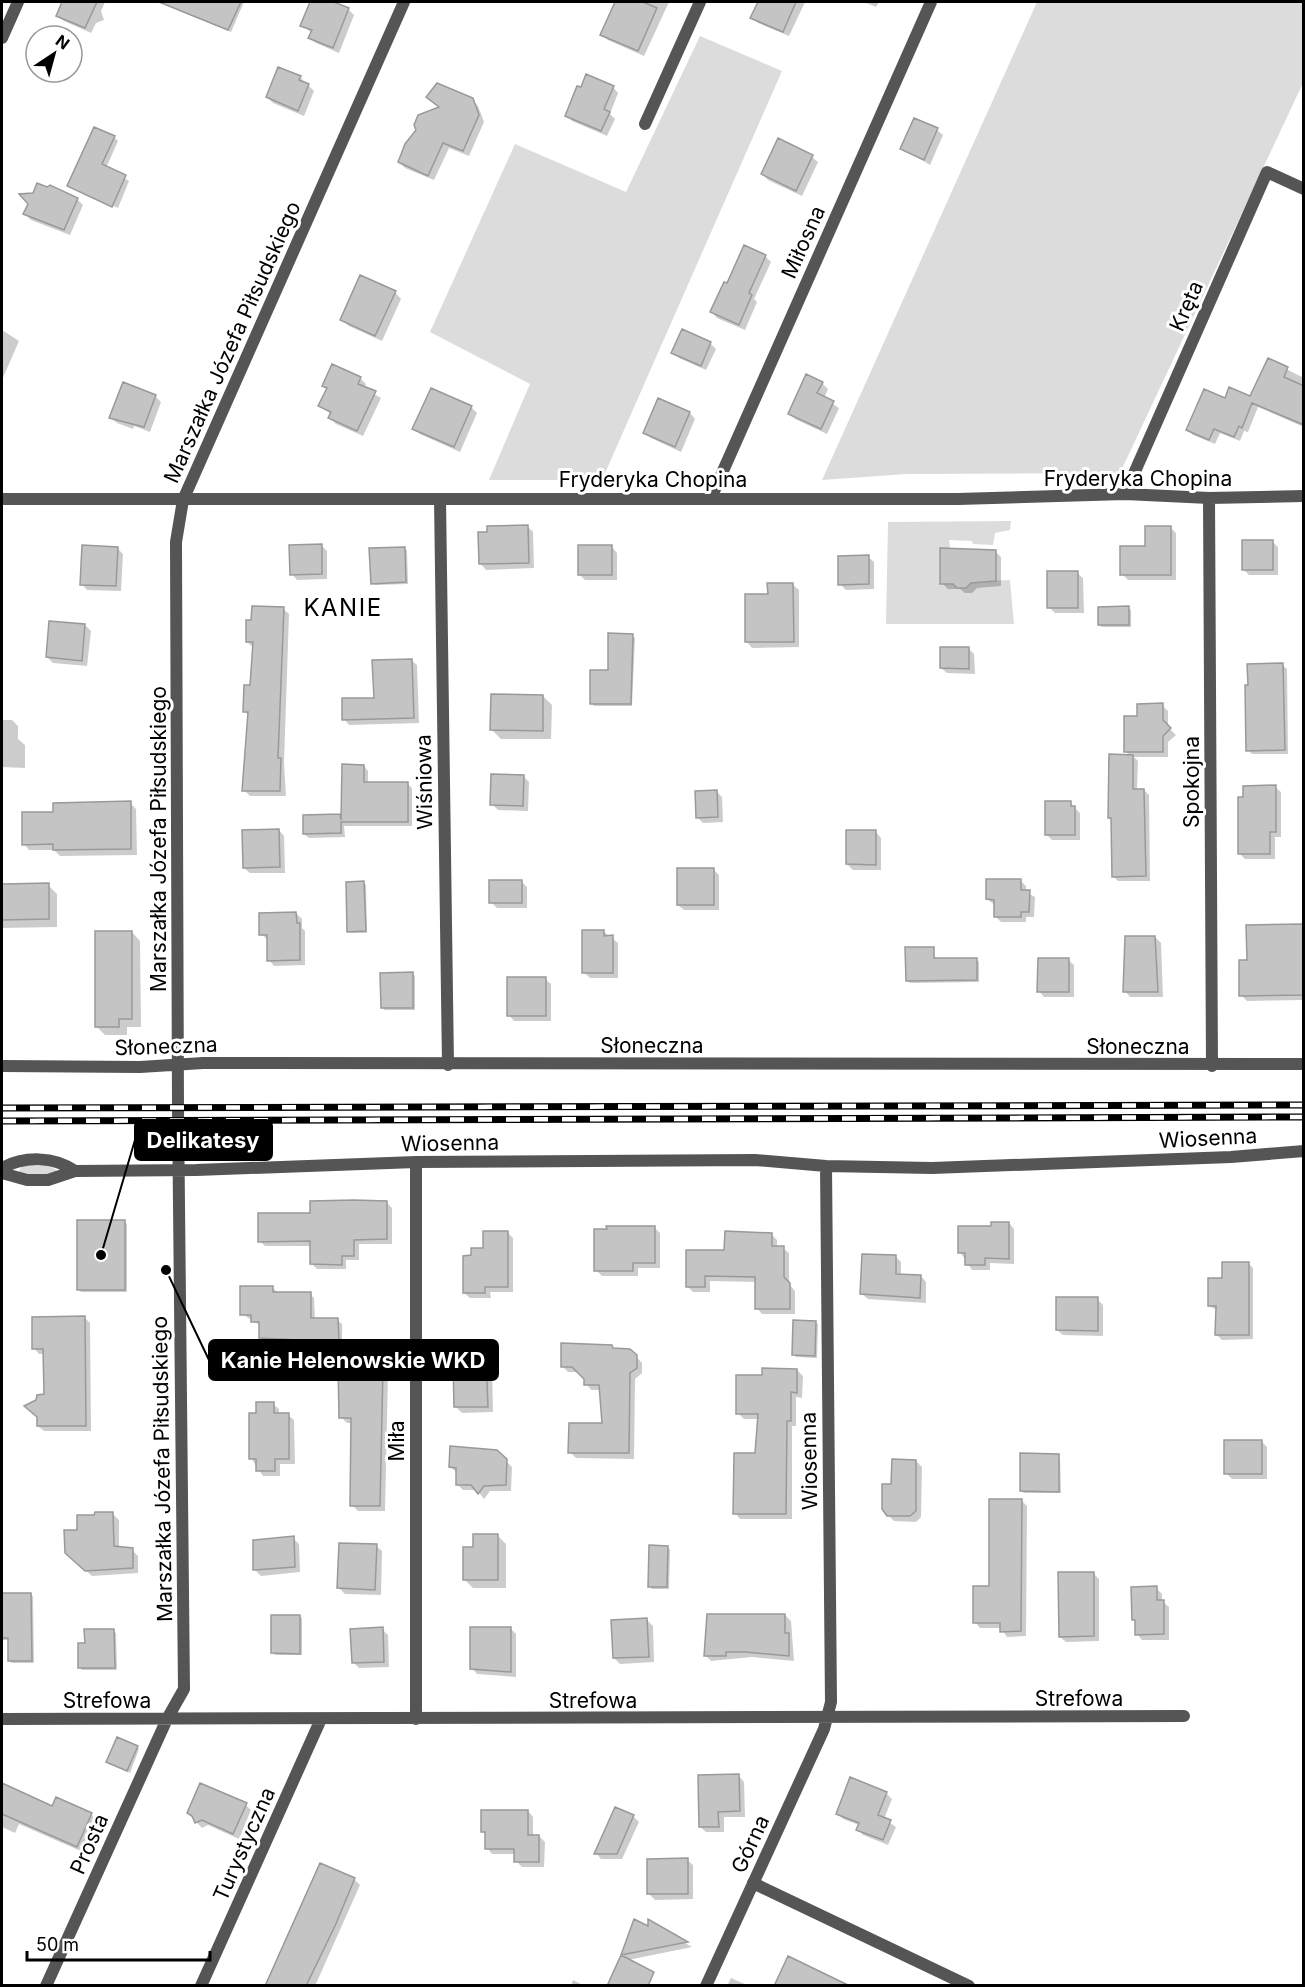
<svg xmlns="http://www.w3.org/2000/svg" width="1305" height="1987" viewBox="0 0 1305 1987" font-family="Inter,sans-serif">
<rect width="100%" height="100%" fill="#fff"/>
<path fill="#dcdcdc" d="M1037,2h266v81l-183,390 -214,1 -84,6z
M700,36l82,35 -180,409h-113l41,-96 -100,-52 85,-188 111,48z
M1011,521l-1,9 -15,3 -2,12 -20,-1 -1,-3 -23,-1 1,8h-9l12,36 4,4h9l5,-5h12l1,-2 26,-1 4,44h-128l2,-102z
M21,1166h27l9,4 -2,4 -25,1 -11,-2z"/>
<path fill="#0003" d="M64,2h41l-4,9 3,9 -8,3 -5,10 -27,-12 -6,-6z
M181,2l32,1 31,-1 -13,30 -51,-21 -2,-2z
M311,2h19l18,7 6,6 -15,38 -23,-10 -6,-5 2,-5 -11,-8z
M616,2h53l-25,54 -36,-16 -6,-5z
M759,2h46l-16,34 -31,-13 -6,-6z
M864,2h15l-3,5z
M300,77l14,14 -10,25 -31,-13 -6,-6z
M613,87l5,6 -8,21 5,5 -8,17 -35,-15 -6,-6z
M472,100l6,6 6,16 -15,34 -20,-8 -15,32 -29,-12 -6,-6z
M915,120l22,10 6,5 -13,30 -28,-17z
M114,137l4,4 -12,27 23,13 -11,27 -49,-22z
M778,140l34,17 6,5 -16,34 -34,-16 -6,-6z
M48,189l29,10 6,6 -13,30 -39,-15 -6,-6 9,-20z
M765,256l6,6 -17,37 3,3 -12,28 -28,-12 -5,-6 16,-27z
M395,292l6,7 -19,42 -33,-15 -7,-6z
M2,330l17,11 -17,39z
M710,343l6,6 -10,21 -27,-12 -6,-5z
M1268,360l36,18v49l-46,-20 -10,25 -4,-1 -4,10 -20,-8 -5,11 -22,-9 -5,-5 38,-30 25,-2z
M360,378l6,6 -2,4 17,10 -18,38 -27,-12 -6,-6 2,-3 -12,-9 8,-17 -4,-4z
M822,383l6,6 -4,9 15,10 -12,26 -32,-15 -6,-6z
M155,396l6,6 -11,30 -16,-6 -1,3 -16,-6 -6,-5z
M471,407l6,6 -17,39 -40,-18 -6,-5z
M690,413l5,6 -14,33 -30,-14 -6,-5z
M527,526l6,6 1,36 -48,2 -5,-6z
M1170,527l6,6v47h-48l-6,-6z
M1272,541l6,6v28h-29l-6,-6z
M321,545l6,6v28l-30,1 -5,-6z
M612,547l5,6v27h-32l-5,-5z
M117,548l6,6 -2,37 -34,-1 -5,-6z
M404,548l3,3 1,33 -33,1 -3,-2z
M995,551l6,6v29l-24,2 -5,5h-7l-5,-4h-12l-6,-6z
M868,557l6,5v27l-28,1 -6,-6z
M1077,573l6,5 1,35h-29l-6,-6z
M793,585l6,5v57l-47,1 -5,-6 22,-47z
M1128,608l3,2v17h-29l-3,-2z
M283,609l6,5 -5,149 2,33h-36l-6,-6 6,-73 -5,-5 7,-25 2,-39 -7,-6z
M85,625l6,6 -4,35 -34,-3 -6,-6z
M632,636l3,2 -3,68h-38l-2,-2z
M968,648l6,6 1,20 -28,-1 -6,-5z
M411,660l6,5 2,58 -70,2 -5,-6 31,-20z
M1282,665l5,4 1,85h-36l-4,-4 1,-64z
M543,696l9,9 -1,34h-50l-9,-9z
M1162,705l6,6v16l8,8 -8,7v15h-34l4,4 -1,29h7l5,5 1,86h-32l-5,-5v-55l-4,-4 21,-61 -5,-5 13,-33z
M2,720h10l6,6v13l7,6v23l-23,-1z
M364,766l4,5v12h39l5,5v38h-68l1,11 -36,1 -5,-4 36,-18 2,2z
M523,776l6,6 -1,29 -30,-1 -6,-6z
M1275,787l6,5v45h-6v22h-30l-6,-6z
M716,791l6,6 1,25 -20,1 -6,-6z
M130,803l6,6 1,46 -77,1 -6,-6h-25l-5,-6 30,-31z
M1070,803l10,10v27h-28l-6,-6z
M279,830l5,6 1,37h-35l-6,-5z
M876,832l5,6v32h-28l-6,-6z
M713,869l6,6v35h-35l-6,-5z
M1020,880l6,6v6l9,5 -1,20h-8v5h-25l-5,-5 -1,-12 -8,-6z
M521,881l6,6v21h-30l-6,-6z
M364,883l2,2 1,48h-16l-3,-2z
M2,885h46l9,9v33l-55,1z
M296,913l6,6v9l3,3v34l-31,1 -5,-6 -1,-20 -7,-6z
M1304,926v74l-57,1 -6,-6 7,-34v-34z
M603,931l15,12v35h-28l-6,-6z
M132,932l8,9 1,86h-14v8h-22l-9,-9z
M1155,937l6,6 2,54h-33l-5,-6z
M933,948l3,12 40,-1 3,3v20l-69,1 -3,-2z
M1068,960l6,5v32h-30l-5,-6z
M413,974l2,2v34h-30l-3,-2z
M545,979l6,5v37h-37l-5,-6z
M387,1203l5,5v36h-33v16h-13v9h-29l-5,-5v-18h-47l-5,-5 51,-26z
M125,1222l2,2v68h-46l-2,-3z
M1009,1223l5,6v35l-24,-1v7h-18l-12,-18 32,-24z
M654,1227l6,6v35h-22v8h-36l-6,-6z
M507,1232l6,6v54h-23l1,6h-21l-6,-5 9,-36z
M771,1234l6,6v8h6l6,5v31l6,7v23h-33l-5,-6v-26l-47,-1v11h-17l-5,-5 38,-36z
M896,1257l5,5v13l20,1 5,6v21l-58,-4 -6,-5z
M1248,1263l5,5v71l-31,1 -5,-5v-25l-8,-4z
M272,1287l5,5 33,2 4,4 1,22h22l5,4v22l-77,-4 -4,-5v-11l-19,-12z
M1097,1299l6,6v31l-40,-1 -6,-5z
M84,1317l6,6 1,108h-47l-6,-5 7,-30v-42h-6l-5,-6z
M815,1322l3,2 -1,34 -21,-1 -3,-3z
M612,1346l4,4h14l12,13v10l-7,6 -1,80 -58,-1 -6,-6 33,-27 -2,-35h-10l-12,-18h-11l-6,-6z
M486,1359l6,6 1,47 -31,1 -6,-6z
M358,1364l5,5 19,-1 6,7 -3,136h-27l-6,-6v-82h-5l-6,-6z
M797,1370l6,6 -1,22 -6,-1v29h-4v93h-52l-5,-6 22,-58 2,-36h-15l-6,-6 26,-36z
M273,1404l6,5v6h9l6,5 1,44h-15v12h-17l-12,-18 6,-44z
M1261,1441l6,6v32h-35l-6,-6z
M496,1451l16,16 -1,24h-21l-6,8 -7,-9h-14l-6,-6v-11l-6,-6z
M1058,1455l2,3 1,35h-37l-3,-2z
M916,1461l6,6 -1,50 -5,5 -22,-1 -6,-6z
M1021,1500l6,6 -1,130 -19,1 -6,-9h-21l-5,-6z
M113,1514l6,6v28l13,2 6,6v17l-46,3 -19,-17 5,-43z
M497,1535l9,9v44h-33l-9,-9 10,-30z
M293,1538l6,6 1,28 -39,4 -6,-6z
M376,1546l6,5 -1,44 -36,-1 -6,-6z
M668,1547l2,3 -1,39h-17l-3,-3z
M1093,1573l6,6v62l-33,1 -6,-5z
M1156,1588l6,6v7l7,6v33h-27l-5,-6v-12l-4,-3z
M31,1594l2,3 1,66h-22l-3,-2v-21h-7v-45z
M785,1615l6,6 3,40 -42,-4 -41,4 -6,-6z
M299,1616l3,2v37h-27l-2,-2z
M647,1620l6,6 1,36 -34,2 -6,-6z
M510,1628l6,6v43l-39,-3 -5,-6z
M382,1629l6,6 1,32 -30,1 -6,-6z
M113,1631l3,2 1,37h-35l-2,-2 6,-24z
M137,1747l2,2 -9,24 -22,-11z
M739,1776l5,6 1,35h-21v15h-18l-6,-5z
M851,1779l35,14 6,6 -8,20 12,8 -8,18 -25,-10 -5,-6 1,-4 -16,-6 -6,-6z
M2,1785l51,23 38,6 5,6 -13,32 -64,-28 -4,9 -13,-6z
M246,1805l5,5 -12,29 -31,-14 -6,3 -14,-15z
M528,1811l5,6v19h6l6,6 -1,25h-22l-6,-6v-7h-24l-5,-6v-12l-4,-4z
M633,1816l6,6 -17,37h-21l-5,-6z
M687,1860l6,5v34l-38,1 -6,-6z
M354,1879l6,6 -45,101h-43z
M635,1921l14,7v-6l43,25 -64,13 -5,-5z
M731,1978l18,8h-22z
M573,1980l12,6h-14z"/>
<path fill="#c4c4c4" stroke="#999" stroke-width="1.5" d="M62,2h35l-12,26 -29,-12z
M159,2h82l-13,28z
M310,2h24l15,6 -16,40 -25,-10 4,-8 -12,-4z
M615,2h28l14,6 -19,43 -38,-16z
M758,2h38l-13,30 -33,-14z
M278,67l23,9 -2,4 10,4 -11,27 -32,-14z
M586,74l28,12 -10,23 6,3 -9,19 -36,-15 12,-30 4,1z
M437,83l36,15 6,17 -16,36 -20,-8 -15,33 -30,-14 7,-18 11,-14 -2,-5 4,-10 21,-8 -13,-10z
M914,118l24,10 -14,32 -24,-11z
M94,127l21,9 -13,28 24,11 -14,32 -45,-21z
M778,138l35,17 -17,36 -35,-17z
M37,183l10,4 3,-2 28,13 -14,32 -41,-16 5,-10 -9,-10 14,-1z
M744,245l22,10 -17,38 3,2 -13,30 -29,-13 14,-30 3,1z
M360,275l36,16 -21,45 -35,-16z
M682,329l29,13 -10,24 -30,-13z
M1268,358l20,9 -4,10 20,9v39l-52,-22 -10,25 -3,-2 -5,11 -20,-8 -5,11 -23,-10 18,-41 21,9 4,-11 21,9z
M332,364l29,13 -3,7 18,7 -19,40 -29,-13 3,-6 -13,-6 9,-18 -5,-2z
M806,374l17,8 -6,11 17,8 -13,28 -33,-15z
M123,382l33,13 -12,32 -35,-9z
M431,388l41,18 -18,41 -42,-18z
M658,398l32,14 -15,35 -32,-14z
M528,525l1,38 -50,1 -1,-32h9v-6z
M1145,526h26v49h-51v-29h25z
M1242,540h31v30h-31z
M322,544v30l-32,1 -1,-30z
M82,545l36,2 -2,39 -36,-1z
M578,545h34v30h-34z
M405,547l1,35 -35,2 -2,-36z
M940,548l56,2v31l-25,2 -5,5h-9l-4,-4h-13z
M869,555v29l-31,1v-29z
M1047,571h31v37h-31z
M767,583h26l1,59h-49v-48h23z
M252,606l32,1 -6,151h3l-1,33h-38l6,-79h-5l1,-27h6l3,-43h-7v-22h5z
M1129,606v19h-31v-18z
M49,621l36,3 -3,37 -36,-4z
M608,633l25,1 -2,70h-41v-34h18z
M940,647h29v22l-29,-1z
M412,659l2,59 -72,2v-22h32l-2,-38z
M1283,663l2,87 -39,1 -1,-66h3l-1,-21z
M491,694l52,1v36l-53,-1z
M1163,703v17l8,8 -8,8v16h-39v-36h13v-12z
M1109,754l24,1v34h11l2,87 -34,1 -1,-59h-3z
M342,764l22,1v17h44v40h-67v11l-38,1v-19l37,-1 1,6z
M491,774l33,1 -1,31 -33,-1z
M1276,785v47h-6v22h-32v-57h5v-11z
M717,790l1,27 -22,1 -1,-27z
M131,801v48l-78,1v-6l-31,1v-33h31v-9z
M1045,801h26v5h4v29h-30z
M279,829l1,38 -37,1 -1,-38z
M846,830h30v35l-30,-1z
M677,868h37v37h-37z
M986,879h35v11h9l-1,22h-8v5h-27v-17l-8,-1z
M489,880h33v23h-33z
M364,881l2,50 -19,1 -1,-50z
M49,883v36l-47,1v-36z
M296,912l1,11h3v37l-33,1v-26h-8v-22z
M1303,924l1,71 -65,1v-36h8l-1,-35z
M582,930h22v6l9,-1v38h-31z
M95,931h37v88h-13v8h-24z
M1125,936h30l3,56h-35z
M905,947h29v11h43v22l-71,1z
M1038,958h31v34h-32z
M413,972v36h-32l-1,-35z
M507,977h39v39h-39z
M354,1200l33,1v38l-33,1v16h-12v9l-32,-1v-23l-52,1v-29h52v-12z
M77,1220h48v70h-48z
M991,1222h18v37l-24,-1v7h-20v-12h-7v-27h33z
M606,1226h49v37h-22v8h-39v-42h13z
M483,1231h25v56h-23v6h-22v-37l8,-1v-7h12z
M725,1231l47,2v13h12v31l6,6v26h-35v-32l-50,-1v11h-19v-37h38z
M862,1254l34,1v19l25,1 -1,23 -60,-4z
M1222,1262h27v73h-34l1,-29h-8v-28h14z
M240,1286h33v6h38v26h27l1,24 -80,-4v-16h-8v-7h-11z
M1056,1297h42v34l-42,-1z
M85,1316l1,110h-49v-9l-13,-11 12,-6 1,-5 7,-1 -1,-45h-11v-32z
M793,1320l23,1 -1,35 -23,-1z
M561,1343l51,2 1,3 17,1 7,6v13l-7,5 -1,80h-61l1,-30h33l-3,-38h-15v-6l-12,-12h-11z
M486,1358l2,49h-34l-1,-48z
M359,1362v5h24l-3,139h-30l1,-88h-12l-1,-55z
M762,1368l35,1v24l-6,-1v29h-4l-1,93h-53l1,-61h21l3,-39h-22v-39h26z
M256,1402h18v11h15v46h-14v12h-19v-12h-7v-46h7z
M1224,1440h38v34h-38z
M450,1446l47,4 10,9 -1,26 -22,1 -6,8 -7,-9h-15v-17l-7,-1z
M1020,1453l39,1v38l-39,-1z
M892,1459l24,1v51l-6,5h-23l-5,-7v-25h9z
M989,1499h33l-1,132 -21,1v-9h-27v-37h16z
M95,1512h18l1,34 19,2v20l-48,3 -20,-18 -1,-23h13v-15h17z
M473,1534h25v46h-35v-33h10z
M294,1536l1,31 -42,3v-30z
M339,1543l38,1 -2,46 -38,-2z
M649,1545l19,1 -1,41h-19z
M1058,1572h36v64l-35,1z
M1157,1586v14h7v34l-29,1v-15h-3l-1,-33z
M2,1593h29l1,68h-24v-23h-6z
M707,1614h78v19h4v23l-43,-4h-20v4h-22z
M271,1615h29v39l-29,-1z
M647,1618l2,39 -36,1 -2,-38z
M383,1627l1,35 -32,1 -2,-34z
M470,1627h41v45l-41,-3z
M84,1629h30l1,39h-37v-25h7z
M117,1737l21,9 -11,25 -21,-9z
M739,1774l1,37 -22,1 1,15h-20l-1,-52z
M850,1777l37,15 -9,23 13,5 -8,20 -27,-10 3,-7 -23,-9z
M2,1783l50,23 4,-9 36,16 -15,34 -75,-33z
M200,1783l47,20 -14,31 -31,-14 -7,3 -3,-7 -5,-3z
M615,1807l19,8 -17,39h-23z
M481,1810h47v25h11v27h-25v-13h-29v-17h-4z
M688,1858v36h-41v-35z
M320,1863l35,15 -20,48 -29,60h-41z
M634,1919l14,7v-7l40,23 -67,13z
M621,1955l33,17 -6,14h-41z
M788,1956l62,30h-76z"/>
<g fill="none" stroke-linecap="round" stroke-linejoin="round">
<path stroke="#555" stroke-width="12" d="M753,1883l216,103"/>
<path stroke="#555" stroke-width="12" d="M2,38l16,-36
M645,124l55,-122
M1125,494l142,-322 37,17
M711,498l220,-496
M1209,498l3,568
M2,499h956l167,-5 84,4 95,-2
M440,499l8,566
M2,1066l138,1 63,-4 1101,1
M416,1162v557
M2,1168c22,-12 52,-12 73,3
M2,1173l25,7h21l27,-9 121,-1 220,-8 339,-2 71,6 106,2 299,-11 73,-6
M2,1719l1182,-3
M46,1986l121,-267 17,-30 -6,-581 -2,-566 7,-42 221,-498
M201,1986l120,-267
M706,1986l118,-257 7,-27 -5,-536"/>
<defs>
<path id="rail" d="M2,1108l1302,-3
M2,1121l1302,-4"/>
</defs>
<use href="#rail" stroke="#000" stroke-width="7"/>
<use href="#rail" stroke="#fff" stroke-width="4.5" stroke-dasharray="14" stroke-linecap="butt"/>
</g>
<g text-anchor="middle" dominant-baseline="central" stroke-width="6" stroke-linejoin="round" paint-order="stroke">
<g font-size="21" fill="#000" stroke="#fff">
<text transform="translate(803 242) rotate(-66)">Miłosna</text>
<text transform="translate(1186 306) rotate(-66)">Kręta</text>
<text transform="translate(232 342) rotate(-66)">Marszałka Józefa Piłsudskiego</text>
<text x="1138" y="478">Fryderyka Chopina</text>
<text x="653" y="479">Fryderyka Chopina</text>
<text transform="translate(424 782) rotate(-91)">Wiśniowa</text>
<text transform="translate(1191 782) rotate(-90)">Spokojna</text>
<text transform="translate(158 839) rotate(-90)">Marszałka Józefa Piłsudskiego</text>
<text x="652" y="1045">Słoneczna</text>
<text transform="translate(166 1046) rotate(-2)">Słoneczna</text>
<text x="1138" y="1046">Słoneczna</text>
<text transform="translate(1208 1138) rotate(-3)">Wiosenna</text>
<text transform="translate(450 1143) rotate(-1)">Wiosenna</text>
<text transform="translate(396 1441) rotate(-90)">Miła</text>
<text transform="translate(809 1461) rotate(-91)">Wiosenna</text>
<text transform="translate(162 1469) rotate(-91)">Marszałka Józefa Piłsudskiego</text>
<text x="1079" y="1698">Strefowa</text>
<text x="107" y="1700">Strefowa</text>
<text x="593" y="1700">Strefowa</text>
<text transform="translate(89 1844) rotate(-66)">Prosta</text>
<text transform="translate(244 1844) rotate(-66)">Turystyczna</text>
<text transform="translate(750 1844) rotate(-65)">Górna</text>
</g>
<g font-size="24" letter-spacing="1.5" fill="#000" stroke="#fff">
<text x="343" y="607">KANIE</text>
</g>
</g>
<path fill="none" stroke="#000" stroke-width="2" d="M101 1255L135 1140M166 1270L209 1360"/>
<g fill="#000" stroke="#fff" stroke-width="2">
<circle cx="101" cy="1255" r="6"/>
<circle cx="166" cy="1270" r="6"/>
</g>
<g fill="#000" stroke="#000" stroke-width="2">
<rect x="135" y="1120" width="137" height="40" rx="6"/>
<rect x="209" y="1340" width="289" height="40" rx="6"/>
</g>
<g font-size="22" text-anchor="middle" font-weight="bold" fill="#fff">
<text x="203" y="1148">Delikatesy</text>
<text x="353" y="1368">Kanie Helenowskie WKD</text>
</g>
<rect width="1305" height="1987" fill="none" stroke="#000000" stroke-width="6"/>
<g transform="translate(54 54) rotate(36)"><circle r="28" fill="#ffffff" stroke="#999999" stroke-width="1.5"/>
<path d="M0-4.5L10 22L0 15L-10 22Z" fill="#000000"/>
<text y="-9" font-size="16" font-weight="bold" text-anchor="middle" fill="#000000">N</text>
</g>
<path d="M27 1951v9h183v-9" fill="none" stroke="#000000" stroke-width="3"/>
<text x="36" y="1951" font-size="18" fill="#000000" stroke="#ffffff" stroke-width="4.5" paint-order="stroke">50 m</text>
</svg>
